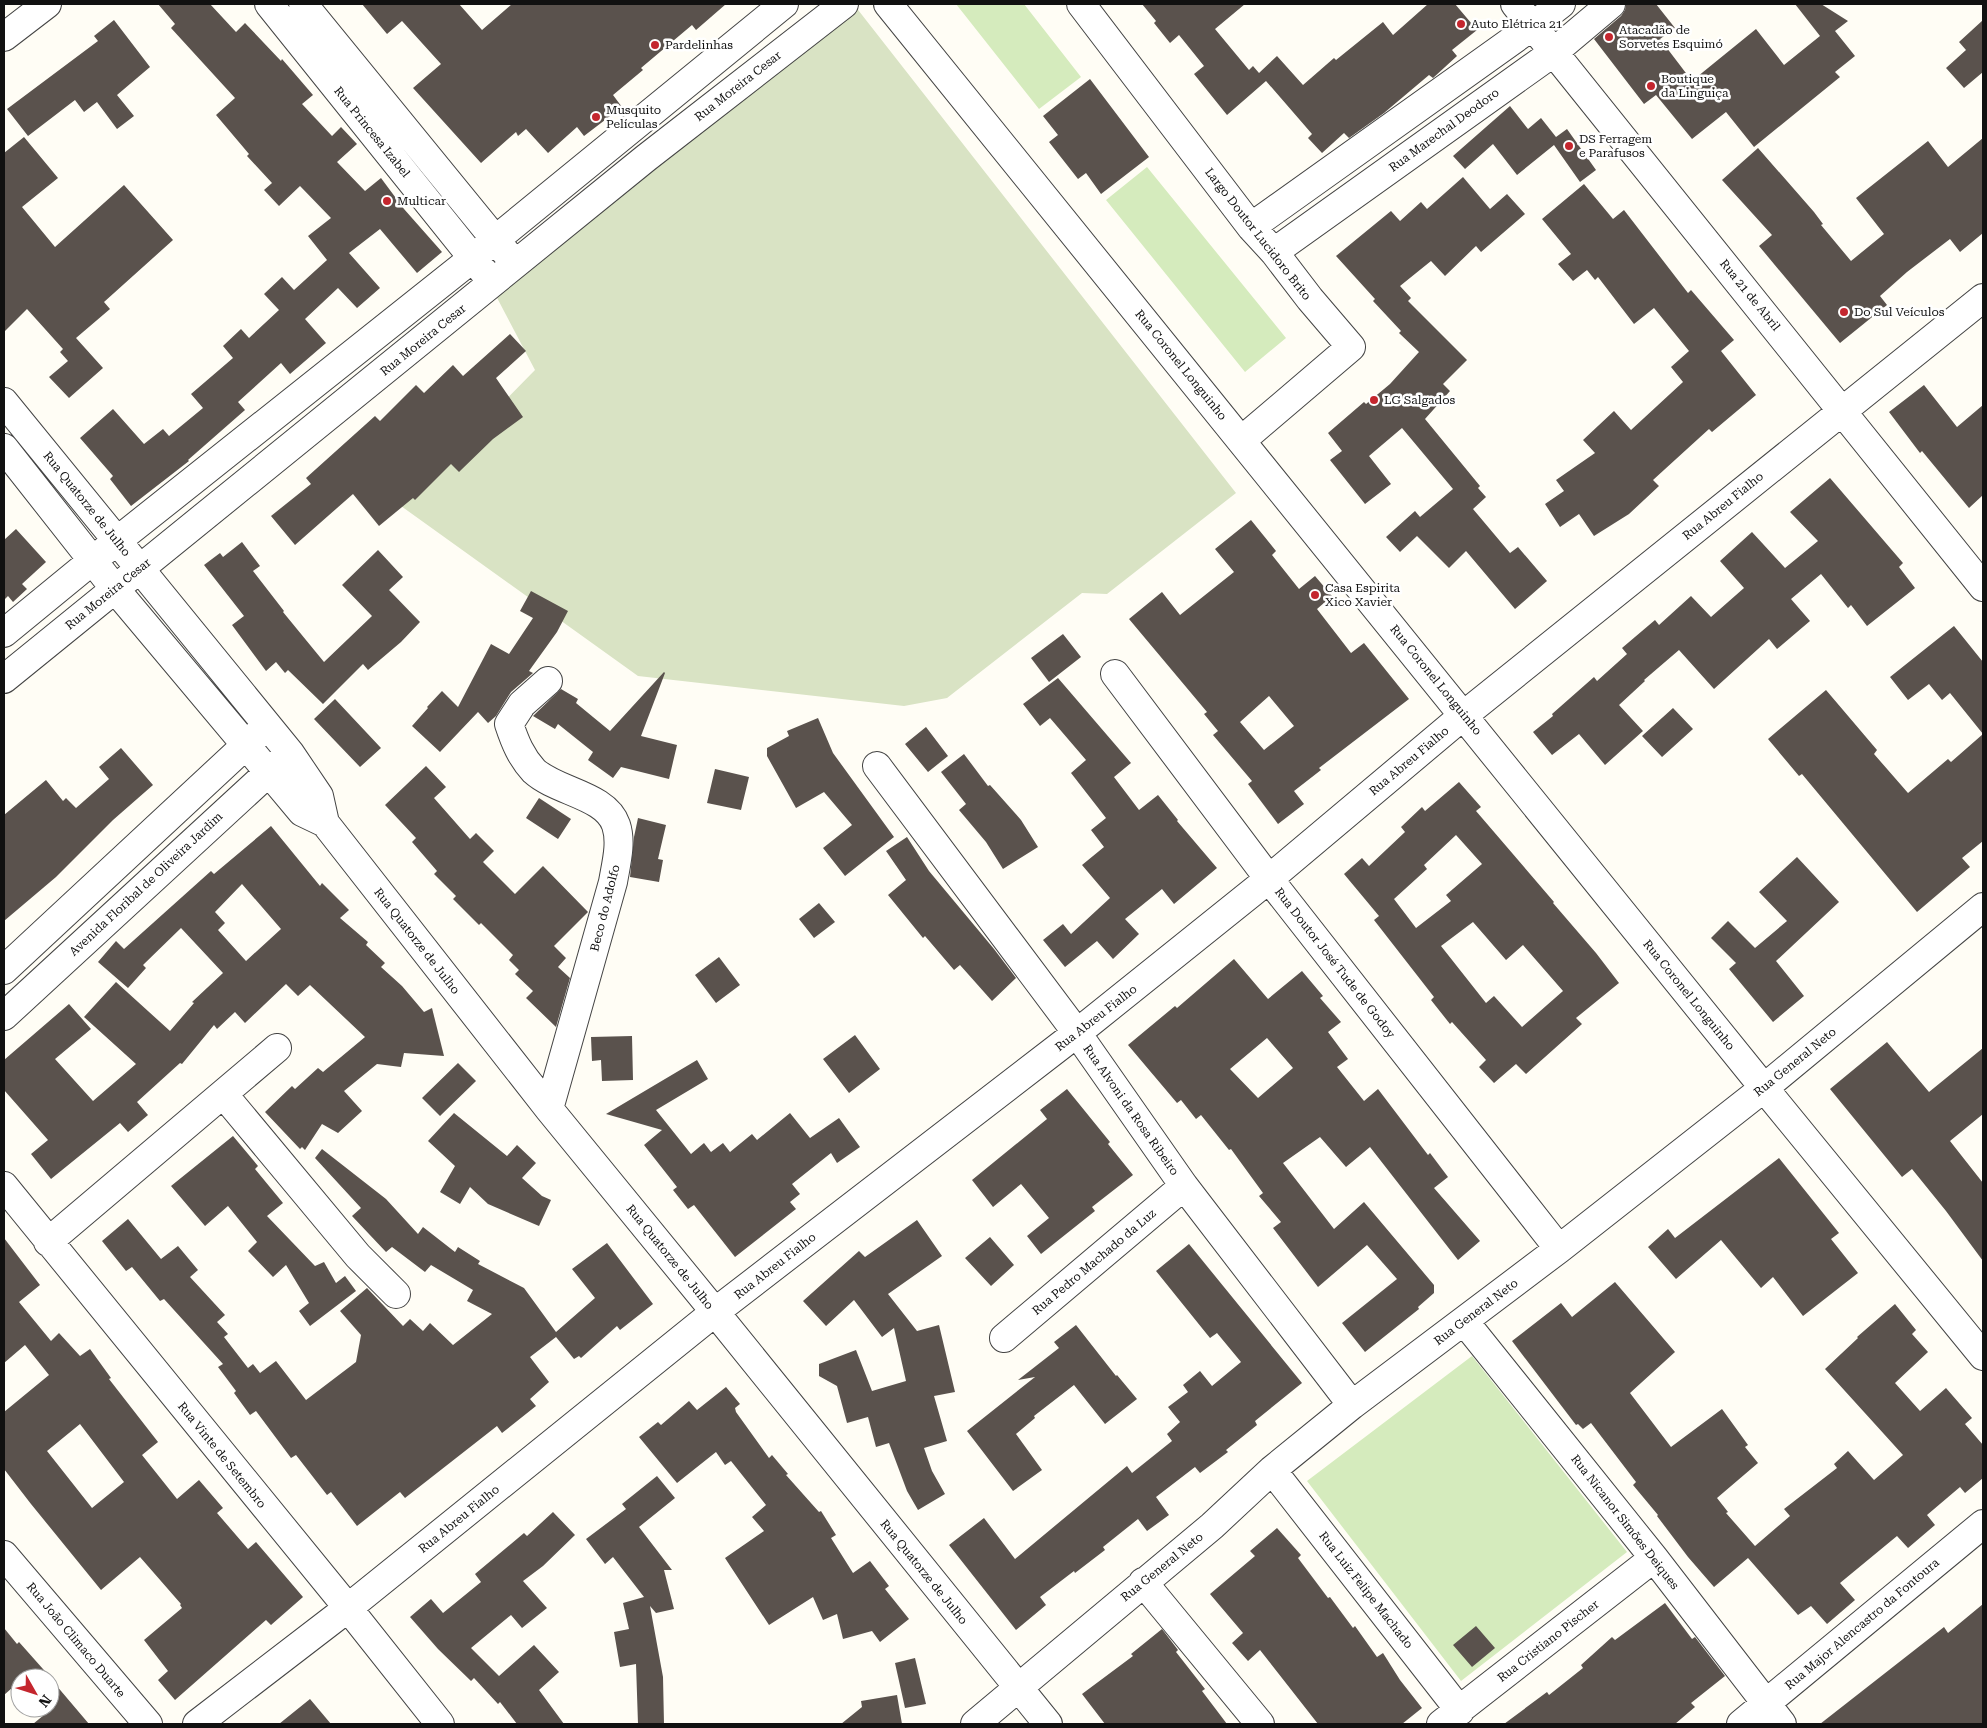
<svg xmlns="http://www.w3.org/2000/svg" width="1987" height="1728" viewBox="0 0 1987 1728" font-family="'Roboto Serif',serif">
<rect width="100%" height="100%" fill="#fffdf5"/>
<path fill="#d5ebbd" d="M956,4h68l57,73 -42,32z
M1147,167l139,171 -41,34 -139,-172z
M1472,1356l155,196 -166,129 -154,-200z"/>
<path fill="#d9e3c4" d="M855,6l381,487 -129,101 -25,-1 -135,105 -43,8 -266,-30 -237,-170 134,-136 -40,-76z"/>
<path fill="#5a524d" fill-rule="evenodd" d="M158,4h52l26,28 9,-9 36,38 1,-2 31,36 -11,9 30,32 9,-9 16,17 -20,18 28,29 16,-13 23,31 38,43 -25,21 -37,-44 -31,24 31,35 -23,20 -19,-20 -33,31 21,24 -36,31 -9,-11 -43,39 7,8 -57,50 1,1 -58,45 -21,-27 3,-3 -33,-38 33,-29 31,35 19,-15 6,7 34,-28 -12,-14 42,-36 -10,-12 18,-17 8,9 30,-28 -15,-16 18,-17 12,13 33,-30 -19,-24 23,-18 -31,-32 -21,20 -15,-16 8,-7 -25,-27 2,-2 -33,-39 19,-17 -64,-70 4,-4z
M362,4h97l23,26 30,-26h214l-30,26 -4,-5 -51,43 2,2 -30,25 9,12 -38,29 -7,-9 -29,26 -22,-24 -8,7 -2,-4 -35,31 -68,-75 28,-24 -39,-43 -15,13z
M1142,4h103l-30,25 34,41 4,-4 6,7 18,-17 26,29 31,-27 2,2 47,-38 10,13 35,-31h27l22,26 -25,20 5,6 -24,22 -4,-3 -45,38 -35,25 -5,-5 -22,20 -14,-15 4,-4 -46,-53 -39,34 -33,-41 10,-8 -25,-31 -9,8 -16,-20 2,-2z
M1626,4h30l19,24 -15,11 32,42 64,-52 28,36 36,-29 -25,-32h26l27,17 -13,10 20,25 -20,16 5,5 -86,70 -28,-35 -34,27 -36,-44 -12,9 -50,-65 27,-23 4,-6z
M114,20l36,47 -33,28 17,21 -17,13 -20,-27 -13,10 -9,-12 -47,36 -21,-27 91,-68 -4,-5z
M1983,20v52l-19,16 -18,-20 20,-18 -7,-8z
M1090,79l59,78 -48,37 -15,-21 -8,6 -29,-37 9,-7 -15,-19z
M1510,106l18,23 13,-11 15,19 11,-8 29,41 -16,12 -26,-37 -37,30 -24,-31 -28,25 -12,-13z
M24,137l34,41 -36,29 33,40 69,-62 49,55 -69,62 6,7 -34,29 27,30 -34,30 -20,-21 19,-16 -8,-9 3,-3 -36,-40 -23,23v-179z
M1983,138v95l-23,19 -10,-13 -43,33 -27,24 7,9 -47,38 -81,-97 13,-11 -50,-55 36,-32 56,64 9,12 -2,1 30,36 33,-27 -28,-36 72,-57 20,26z
M1463,177l27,32 17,-15 18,20 -44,38 -5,-6 -31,30 -14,-15 -31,25 11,12 -3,3 59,59 -24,24 7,7 -25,28 55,67 -2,2 8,9 -13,12 37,44 8,-6 29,34 -32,28 -49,-58 -17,17 -32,-32 -17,16 -14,-15 29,-26 5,6 33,-28 -51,-61 -33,28 22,28 -26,20 -35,-44 12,-9 -14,-18 36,-31 2,2 24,-20 29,-32 -20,-19 2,-2 -28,-30 2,-2 -39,-43 55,-45 9,10 21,-19 6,7z
M1584,184l29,35 11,-9 64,83 3,-3 43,50 -13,11 35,44 -44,37 -3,-3 -56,51 6,6 -30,28 -35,22 -15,-22 -19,13 -15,-23 19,-13 -8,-11 39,-27 -12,-13 31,-29 17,19 52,-48 -12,-15 18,-16 -35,-43 -20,16 -36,-47 -3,3 -8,-10 -14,11 -15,-17 13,-10 -29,-35z
M510,334l16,17 -30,27 27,39 -30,22 -34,33 -8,-8 -36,36 -2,-2 -34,28 -26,-32 -58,51 -24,-29 40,-32 -5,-6 69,-62 5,5 36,-36 8,8 29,-28 10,11z
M1924,385l33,42 26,-22v90l-14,13 -47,-57 -2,2 -31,-41z
M1830,478l73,85 -4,4 16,21 -48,38 -16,-21 -3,3 -27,-34 -30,25 19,22 -33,28 -8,-10 -55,50 -35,-39 -35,30 1,1 -26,24 24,26 -38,34 -26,-31 -27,21 -19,-23 20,-16 -1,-2 42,-37 3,4 30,-27 -5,-6 33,-28 4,5 32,-29 20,21 33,-29 -24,-27 32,-29 33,36 33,-27 -28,-29z
M1251,520l25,31 -4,4 27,34 16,-13 17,20 -15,13 34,44 13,-10 45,56 -90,69 2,2 -27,21 10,13 -26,20 -30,-40 4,-3 -39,-46 5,-4 -14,-17 3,-2 -78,-93 33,-27 18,23 54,-43 -19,-23zM1269,696l25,30 -30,24 -24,-28z
M16,529l30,33 -24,22 5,5 -14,13 -5,-6 -4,4v-60z
M242,542l18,24 -7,5 31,40 -1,1 41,50 48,-46 -30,-31 36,-35 25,27 -14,13 31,32 -19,20 -33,28 -5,-6 -40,40 -35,-34 -3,3 -9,-11 -10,9 -34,-46 12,-9 -40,-51 16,-12 3,4z
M531,591l37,20 -11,21 -28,39 4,2 -22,19 -15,24 -8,7 -10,-11 -38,40 -28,-26 16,-18 -1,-1 15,-16 16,16 33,-63 18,10 24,-36 -13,-7z
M1954,626l29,36v179l-21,17 8,9 -53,45 -115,-138 -3,2 -31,-37 58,-49 51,60 -3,4 34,39 40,-34 3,3 32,-28 -33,-41 -8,7 -13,-16 -21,16 -18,-23z
M1063,634l18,23 -32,25 -18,-24z
M664,672l1,1 -24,63 36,9 -8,34 -48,-12 -8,11 -25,-18 5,-8 -35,-28 -3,5 -22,-13 28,-27 17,10 -2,4 34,28z
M1058,678l73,85 -17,14 25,33 19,-15 20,25 -1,1 40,47 -43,36 -12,-15 -37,30 14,15 -26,25 -16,-18 -32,26 -22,-27 20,-16 8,10 39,-36 -28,-33 22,-18 -13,-17 15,-12 -35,-45 15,-13 -36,-42 -10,8 -17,-22z
M335,699l46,49 -21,19 -46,-48z
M1673,708l20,21 -31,28 -20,-21z
M818,718l15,35 61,84 -49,39 -22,-28 29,-23 -28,-33 -28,16 -29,-52v-8l22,-12 -2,-5z
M926,727l22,29 -20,16 -23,-28z
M121,748l32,37 -40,35 -57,57 -52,44v-106l42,-35 17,21 3,-3 10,10 33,-29 -10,-12z
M964,754l24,32 2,-1 31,35 17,27 -35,22 -17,-27 -27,-32 7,-6 -25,-32z
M426,766l20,21 -12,11 36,41 6,-6 18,18 -11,11 32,32 28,-28 45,46 -34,34 12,12 -8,9 12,11 -14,49 -30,-29 7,-7 -18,-17 4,-4 -10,-10 4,-5 -32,-32 -2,2 -26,-26 3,-3 -22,-22 3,-3 -25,-29 4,-4 -31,-33z
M715,769l34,8 -8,33 -34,-7z
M1459,782l22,25 -5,4 78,91 -1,1 43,50 23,30 -43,35 6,6 -56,50 -10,-10 -22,19 -15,-16 7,-7 -34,-38 -2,2 -19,-24 3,-3 -60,-77 5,-4 -35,-42 18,-16 7,8 36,-34 -4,-5 21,-20 3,4zM1456,835l26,29 -36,31 5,6 -35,27 -22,-29 33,-30 -3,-4zM1473,922l33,38 17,-15 40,46 -41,36 -28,-31 -8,7 -45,-57z
M539,798l32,21 -13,20 -32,-21z
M638,818l28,7 -8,34 5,1 -4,22 -29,-5 4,-40z
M271,826l49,60 2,-3 27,27 -9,8 28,24 -2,3 19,18 -4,4 21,19 22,26 8,-4 12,48 -40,-3 -3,14 -24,-3 -33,27 18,20 -24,22 -16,-9 -17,26 -3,-3 -2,2 -35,-37 27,-26 3,3 23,-21 5,4 42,-35 -55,-52 -12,11 -12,-12 -41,39 -10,-11 -18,17 -3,-4 -32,39 -2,-1 -43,39 11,13 -20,17 -8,-9 -69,56 -20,-25 17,-14 -44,-50v-30l65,-56 22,25 -36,30 38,42 43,-37 -52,-47 32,-35 54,49 24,-28 -2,-1 31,-29 -42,-45 -38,37 3,3 -18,20 -30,-26 18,-21 8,8 87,-78 3,3zM242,884l39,45 -35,32 -28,-31 7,-7 -10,-11z
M907,837l22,34 65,78 22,29 -24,23 -32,-36 -6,5 -29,-34 -2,2 -35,-43 18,-15 -20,-29z
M1797,857l42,45 -63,59 28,35 -31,26 -44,-53 7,-6 -25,-25 17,-17 27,27 32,-27 -28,-29z
M819,903l16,19 -21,16 -15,-19z
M719,957l21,28 -24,18 -21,-28z
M1234,959l34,40 34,-28 21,25 -3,2 21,24 -13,10 20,27 -11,8 27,34 14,-12 50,66 2,-2 18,24 -14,11 46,53 -22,19 -88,-113 -24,20 -26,-30 -37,26 51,66 30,-27 70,83v8l-16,14 1,2 -54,43 -23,-29 55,-44 -30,-34 -49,42 -45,-59 8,-6 -22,-26 4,-3 -32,-44 -2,1 -28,-35 -5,4 -15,-19 -4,3 -49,-58 47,-39 2,2zM1267,1038l26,30 -35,30 -28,-29z
M855,1035l25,34 -31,24 -26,-34z
M632,1036l1,44 -31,1 -1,-21 -9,1 -1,-24z
M1887,1042l42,50 54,-44v66l-33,27 33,42v78l-37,-50 -34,-42 -10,8 -72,-88z
M697,1060l11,19 -52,31 35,44 13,-11 7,9 12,-9 7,9 22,-18 5,6 33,-27 20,25 29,-20 21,29 -23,16 -6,-10 -39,31 8,10 -10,8 6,7 -61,48 -41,-52 -6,4 -15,-19 4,-3 -33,-42 18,-15 -56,-16z
M458,1063l18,18 -36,35 -18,-18z
M1067,1089l43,53 -2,2 25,31 -41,32 3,4 -54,43 -14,-18 22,-18 -28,-34 -28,23 -21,-27 75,-61 -7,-9z
M454,1113l53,43 10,-11 19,18 -14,15 20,18 9,4 -12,26 -51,-22 -18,-17 -10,17 -20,-12 15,-26 -27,-25z
M233,1136l25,30 -3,3 28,34 -16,13 48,50 9,-4 12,21 9,-7 11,15 -46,35 -11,-15 10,-8 -23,-38 -13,12 -25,-26 9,-9 -29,-36 -23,20 -34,-40z
M322,1149l64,50 32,35 5,-7 32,25 3,-5 22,14 -2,3 46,24 32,44 39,-34 -23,-29 35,-26 46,61 -33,26 -3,-4 -36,32 -2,-2 -5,3 -18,-22 -26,20 19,25 -19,17 6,7 -34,27 -5,-7 -92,72 -5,-6 -43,34 -26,-34 -4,3 -31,-40 -5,3 -35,-47 -6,4 -16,-22 2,-2 -18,-24 5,-3 -59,-65 -4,2 -28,-34 -6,4 -24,-30 26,-22 33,40 17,-13 20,24 -8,7 35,38 -8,7 11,12 -4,3 24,31 5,-4 7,9 16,-12 30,39 50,-38 5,-27 -21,-24 27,-23 36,38 7,-7 13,12 7,-8 23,22 39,-31 -25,-13 6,-11 -42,-25 -6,7 -33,-25 -6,5 -34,-36 9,-8 -46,-50z
M1779,1158l60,75 -8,6 27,34 -55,43 -30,-39 -12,11 -40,-48 -45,39 -28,-32 20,-18 7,9z
M917,1220l25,36 -54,38 29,37 22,-6 16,67 -21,4 13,45 -23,7 8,23 13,23 -27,16 -11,-19 -18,-48 -13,4 -8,-30 -21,6 -10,-37 -18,-10v-12l37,-14 16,41 34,-10 -12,-53 -12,9 -28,-37 -28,26 -23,-25 56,-50 6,6z
M990,1237l24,28 -23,21 -26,-28z
M4,1238l36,47 -21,17 32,39 8,-8 21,23 10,-7 21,29 -2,1 49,63 -16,13 35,44 22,-19 24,28 -6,5 31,36 8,-7 47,55 -32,28 -5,-5 -91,80 -17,-20 10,-9 -24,-31 38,-32 -2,-3 1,-1 -41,-47 -39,33 -70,-86 -27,-35v-57l45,-37 -24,-30 -21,18zM80,1424l44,58 -32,26 -45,-57z
M1189,1244l113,139 -47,38 2,4 -31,25 2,2 -28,21 -5,-6 -39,30 13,18 -22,16 -9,-12 -35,28 2,3 -30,23 -1,-2 -34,26 6,8 -30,25 -67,-85 35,-27 31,41 112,-93 5,7 40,-32 -5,-7 13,-12 -12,-15 20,-15 -5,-7 17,-14 12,15 29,-24 -24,-29 -7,5 -54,-67z
M1615,1282l60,70 -45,41 41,54 51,-38 26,36 -3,2 13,16 -41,35 11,14 -2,1 29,33 35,-30 -6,-7 53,-41 -3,-4 14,-13 26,29 29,-25 -78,-86 33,-31 -1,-1 38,-33 21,26 -4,4 16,18 -33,31 25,28 26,-23 26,30 -7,6 18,21v33l-18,15 -5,-6 -33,28 8,10 -27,23 -11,-12 -57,47 15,17 -28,24 -16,-18 -13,9 -50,-57 -34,29 -26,-30 -31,-41 1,-1 -25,-30 3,-3 -45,-59 -8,6 -5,-5 -2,1 -64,-84 49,-38 11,14z
M1076,1325l40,51 1,-1 20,24 -32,25 -31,-39 -40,31 1,2 -19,16 26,36 -29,21 -46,-60 68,-54 -17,3 41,-32 -5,-6z
M726,1387l14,17 -5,4 1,4 33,46 3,-3 16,19 -2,1 33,37 2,-1 15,24 -5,3 22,35 17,-12 19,25 -4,3 24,30 -29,23 -8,-11 -29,8 -6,-25 -14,6 -10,-23 -44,28 -44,-67 39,-27 -12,-14 14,-12 -35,-44 -6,4 -9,-13 -39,31 -38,-46 19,-15 3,3 28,-24 8,9z
M657,1476l18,22 -36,29 33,43h-8l10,39 -18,4 -6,-7 13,71 1,47h-26l-2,-60 -16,3 -6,-35 15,-3 -6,-26 21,-6 -31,-40 -8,7 -19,-25 40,-30 -4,-5z
M553,1512l22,23 -32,31 -20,15 24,27 -25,20 -11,-13 -40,33 28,28 35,-31 25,27 -20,18 25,34h-47l-17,-22 -2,2 -24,-26 -3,3 -33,-32 -28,-32 21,-18 12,14 38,-31 -6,-8 49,-41 3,3z
M1277,1528l24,27 -3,3 30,40 2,-1 23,31 2,-2 22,31 6,-4 17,27 22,28 -20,16h-84l-58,-74 -12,11 -16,-18 11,-10 -33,-39 45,-38 -5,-5z
M1665,1603l27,36 3,-2 30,39 -34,27 4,4 -20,17h-171l43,-32 2,3 34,-27 -2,-3 31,-28 3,3z
M1983,1604v120h-163l124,-97 4,6z
M1476,1626l19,22 -23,19 -19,-22z
M4,1628l13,16 2,-2 32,36h-31v3l-16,14z
M1162,1629l16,21 -2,2 29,37 -3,2 25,33h-122l-23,-30 51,-38 -2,-2z
M915,1658l11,46 -21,4 -10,-45z
M50,1678l39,46h-56l17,-14z
M897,1695l5,29h-61l21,-17 -1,-6z
M310,1699l21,25h-52z"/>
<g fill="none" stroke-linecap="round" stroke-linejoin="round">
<defs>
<path id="minor" d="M269,4l215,268
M303,4l204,250
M888,4l876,1084 219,268
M1081,4l170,223 23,25 36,47 41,48 -109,93
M1515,4l468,583
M4,37l43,-33
M1251,227l283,-202 27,-21
M1274,252l280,-200 57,-48
M4,402l286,351 29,43 6,27 224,286 166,203 333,412
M4,448l111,141 187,223 23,11
M4,633l89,-73 380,-302 311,-254
M1115,674l154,205 290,370
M4,679l642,-521 198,-154
M548,681l-26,23 -13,20c6,18 12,33 25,47 23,21 72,24 82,54 6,18 0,39 -3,57l-64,227
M877,766l200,267 107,153 168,219
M4,970l257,-239
M4,1016l278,-256
M224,1095l134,161 38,38
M4,1186l344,422 92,116
M48,1242l229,-194
M1464,1321l190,237 128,166
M1004,1338l180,-152
M1272,1470l188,241
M4,1555l144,169
M1143,1582l117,142
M197,1724l151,-116 367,-296 362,-279 192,-154 195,-164 519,-417
M975,1724l237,-198 60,-56 80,-65 207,-156 205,-161 219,-181
M1441,1724l213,-166
M1741,1724l242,-200"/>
</defs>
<use href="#minor" stroke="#444" stroke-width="30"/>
<use href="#minor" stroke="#fff" stroke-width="28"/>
</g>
<g fill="#c4262e" stroke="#fff" stroke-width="2">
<circle cx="1461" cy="24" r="5"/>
<circle cx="1609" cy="37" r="5"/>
<circle cx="655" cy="45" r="5"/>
<circle cx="1651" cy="86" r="5"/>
<circle cx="596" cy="117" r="5"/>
<circle cx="1569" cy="146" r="5"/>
<circle cx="387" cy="201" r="5"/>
<circle cx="1844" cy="312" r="5"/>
<circle cx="1374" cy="400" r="5"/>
<circle cx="1315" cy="595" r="5"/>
</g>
<g text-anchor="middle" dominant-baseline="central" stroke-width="5" stroke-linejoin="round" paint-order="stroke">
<g font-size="12" fill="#111" stroke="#fff" text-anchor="start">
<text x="1471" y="24">Auto Elétrica 21</text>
<text x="1619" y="30">Atacadão de<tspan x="1619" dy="14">Sorvetes Esquimó</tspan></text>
<text x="665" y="45">Pardelinhas</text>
<text x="1661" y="79">Boutique<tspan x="1661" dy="14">da Linguiça</tspan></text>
<text x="606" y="110">Musquito<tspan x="606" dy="14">Películas</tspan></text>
<text x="1579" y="139">DS Ferragem<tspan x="1579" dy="14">e Parafusos</tspan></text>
<text x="397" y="201">Multicar</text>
<text x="1854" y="312">Do Sul Veículos</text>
<text x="1384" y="400">LG Salgados</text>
<text x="1325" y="588">Casa Espirita<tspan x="1325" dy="14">Xico Xavier</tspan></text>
</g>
<g font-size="12" fill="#111" stroke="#fff">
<text transform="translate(738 86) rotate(-38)">Rua Moreira Cesar</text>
<text transform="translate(1444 130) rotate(-36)">Rua Marechal Deodoro</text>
<text transform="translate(372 132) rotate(51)">Rua Princesa Izabel</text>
<text transform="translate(1258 234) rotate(52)">Largo Doutor Lucidoro Brito</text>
<text transform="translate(1750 295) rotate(51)">Rua 21 de Abril</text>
<text transform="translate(423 340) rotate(-39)">Rua Moreira Cesar</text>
<text transform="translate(1181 365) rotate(51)">Rua Coronel Longuinho</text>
<text transform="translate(87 504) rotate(51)">Rua Quatorze de Julho</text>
<text transform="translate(1723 506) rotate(-39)">Rua Abreu Fialho</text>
<text transform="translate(108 594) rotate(-39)">Rua Moreira Cesar</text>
<text transform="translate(1436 680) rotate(51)">Rua Coronel Longuinho</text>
<text transform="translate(1409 761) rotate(-40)">Rua Abreu Fialho</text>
<text transform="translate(146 884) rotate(-43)">Avenida Floribal de Oliveira Jardim</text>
<text transform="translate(605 908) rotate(-76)">Beco do Adolfo</text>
<text transform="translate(417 941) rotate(52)">Rua Quatorze de Julho</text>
<text transform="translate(1335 963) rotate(52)">Rua Doutor José Tude de Godoy</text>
<text transform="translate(1689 995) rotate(51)">Rua Coronel Longuinho</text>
<text transform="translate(1096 1018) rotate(-38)">Rua Abreu Fialho</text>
<text transform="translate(1795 1062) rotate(-39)">Rua General Neto</text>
<text transform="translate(1131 1110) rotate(55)">Rua Alvoni da Rosa Ribeiro</text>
<text transform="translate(670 1257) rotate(51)">Rua Quatorze de Julho</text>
<text transform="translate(1094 1262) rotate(-40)">Rua Pedro Machado da Luz</text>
<text transform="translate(775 1266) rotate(-38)">Rua Abreu Fialho</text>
<text transform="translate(1476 1312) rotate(-37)">Rua General Neto</text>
<text transform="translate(222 1455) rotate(51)">Rua Vinte de Setembro</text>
<text transform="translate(459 1519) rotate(-39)">Rua Abreu Fialho</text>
<text transform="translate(1625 1522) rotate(52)">Rua Nicanor Simões Deiques</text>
<text transform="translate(1162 1567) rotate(-39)">Rua General Neto</text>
<text transform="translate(924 1572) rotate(51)">Rua Quatorze de Julho</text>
<text transform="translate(1366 1590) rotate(52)">Rua Luiz Felipe Machado</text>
<text transform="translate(1862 1624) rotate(-40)">Rua Major Alencastro da Fontoura</text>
<text transform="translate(76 1640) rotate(50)">Rua João Climaco Duarte</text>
<text transform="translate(1548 1641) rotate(-38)">Rua Cristiano Pischer</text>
</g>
</g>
<rect width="1987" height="1728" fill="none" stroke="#111111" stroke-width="10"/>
<g transform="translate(35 1693) rotate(129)"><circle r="24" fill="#ffffff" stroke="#a0a0a0"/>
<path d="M0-4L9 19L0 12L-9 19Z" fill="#c4262e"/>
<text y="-8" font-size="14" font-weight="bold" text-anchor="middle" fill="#111111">N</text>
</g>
</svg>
